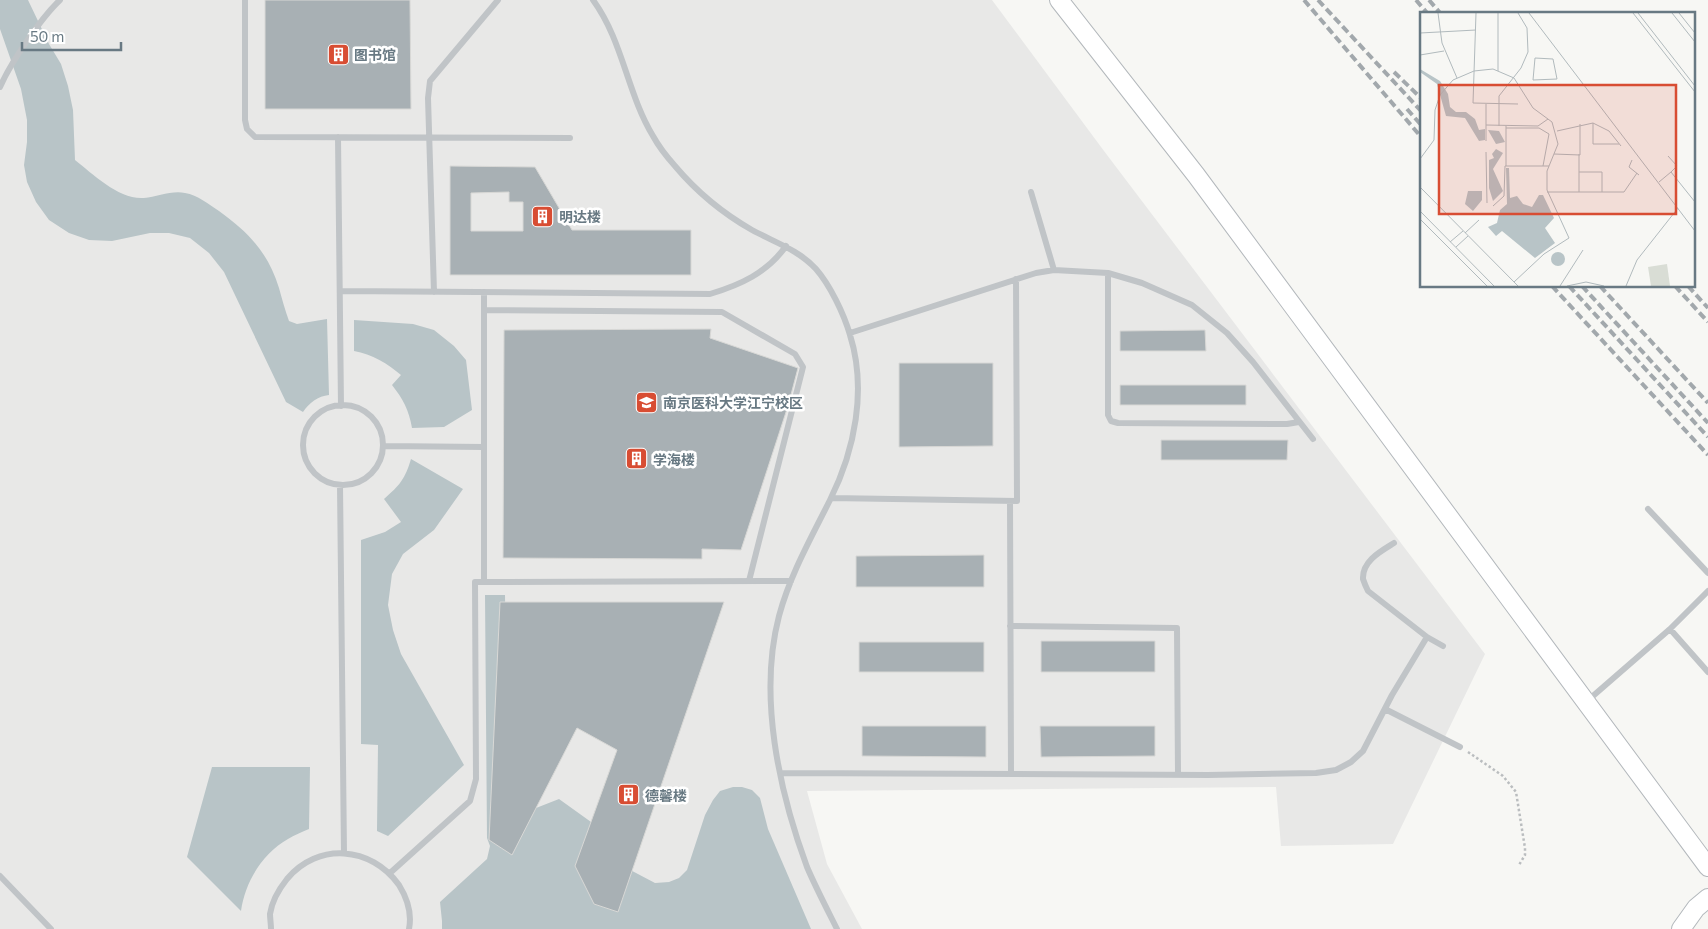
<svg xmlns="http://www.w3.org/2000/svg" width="1708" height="929" viewBox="0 0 1708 929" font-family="Commissioner,'Noto Sans SC',sans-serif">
<rect width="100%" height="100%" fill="#f7f7f4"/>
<path fill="#e8e8e7" d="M0,0h992l112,151 381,503 -92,190 -112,2 -5,-59 -469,4 20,73 35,65h-862z"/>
<path fill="#b8c4c7" d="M0,0h28l21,44 12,20 7,22 5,24 2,50c18,14 44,40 69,38 13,-1 28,-8 41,-5 13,2 23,11 34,18 29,21 49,41 60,77 3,11 6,22 10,33l8,3 30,-5 2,76c-11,1 -20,8 -26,17l-17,-10 -62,-130 -15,-19 -19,-15 -21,-5h-19l-38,8 -23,-1 -20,-7 -20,-13 -13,-18 -9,-20 -3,-17 3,-23v-22l-6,-31 -21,-60z
M354,320l59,4 21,6 20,16 12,14 6,50 -28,17 -32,1c-3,-18 -9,-29 -20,-43l9,-10c-13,-11 -29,-21 -47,-24z
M411,459l52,30 -29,41 -31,24 -11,20 -4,31 5,25 8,24 63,111 -76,71 -11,-5 1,-86 -17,-1v-204l24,-8 16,-10 -17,-23c16,-14 21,-20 27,-40z
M485,595h20l3,224 51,-20 46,33 -5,22 55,29 14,-1 10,-4 8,-8 18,-55 8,-15 7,-9 13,-4h9l10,3 8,8 8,31 43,100h-369v-8l-2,-19 47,-43 3,-13 -3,-8z
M212,767h98l-1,62c-7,3 -15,6 -21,10 -26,15 -43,43 -47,72l-54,-54z"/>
<path fill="#a8b0b4" stroke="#d8d8d6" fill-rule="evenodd" d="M265,0h145l1,109h-146z
M450,166l85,1 37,63h119v45h-241zM509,192v10h14v29h-52v-38z
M711,329l-1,9 88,30 -10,38 -47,144 -39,-1v10l-199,-1 1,-228z
M1205,330l1,21h-86v-20z
M899,363h94v83l-94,1z
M1120,385h126v20h-126z
M1161,440h127l-1,20h-126z
M984,555v32h-128v-31z
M500,602h224l-106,310 -24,-8 -19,-38 42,-116 -40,-22 -65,127 -23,-15z
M1041,641h114v31h-114z
M859,642h125v30h-125z
M862,726h124v31l-124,-1z
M1040,726h115v30l-114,1z"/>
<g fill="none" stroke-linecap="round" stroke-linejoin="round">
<defs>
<path id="secondary" d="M1059,0l137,175 512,692
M1681,929l15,-21 12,-10"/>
</defs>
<use href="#secondary" stroke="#b3b8bc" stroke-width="20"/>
<path stroke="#babdbf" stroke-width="2.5" stroke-dasharray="2.5 2.5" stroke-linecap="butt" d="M1468,752l35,24 13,16 9,56v7l-6,10"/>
<path stroke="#c0c4c7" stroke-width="6" d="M245,0v120l2,9 8,8 315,1
M593,0c30,41 34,93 60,136 6,11 14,21 22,30 21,25 49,48 77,64 22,12 47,20 64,39 14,16 28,45 34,66 17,54 5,115 -20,165 -19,38 -40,75 -51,116 -21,80 0,175 28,251 9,21 20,42 30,62
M0,87c11,-25 41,-69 60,-87
M338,137l3,269
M1031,192l23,78
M1108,273v142l3,6 7,2 169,1 12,-2
M341,291l369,3c30,-9 57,-21 76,-48
M434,292l-6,-194 2,-17 68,-81
M484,292v290
M484,310l238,2 73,42 8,13 -54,214
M850,333l186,-60 18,-3 54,3 34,10 50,22 35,28 26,29 60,77
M303 445a40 40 0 1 1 80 0a40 40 0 1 1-80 0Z
M383,446l101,1
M340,485l4,368
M831,498l186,3 -1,-222
M1010,501l1,273
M1648,509l60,64
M1394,543c-13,8 -32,18 -31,36 1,3 3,8 5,12l59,46 16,9
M1010,626l167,2 1,146
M1670,629l38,-38
M1586,702l84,-73 38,43
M1385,709l75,38
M780,773l428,2 108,-2 20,-3 15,-8 12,-11 29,-56 35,-58
M390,873l80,-72 6,-22 -1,-197 316,-1
M0,876l51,53
M271,929c0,-5 -1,-11 -1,-15 2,-13 9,-25 17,-35 31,-37 84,-33 112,6 8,13 13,29 10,44"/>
<use href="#secondary" stroke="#fff" stroke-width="18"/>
<path stroke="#a2a8ac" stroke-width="4" stroke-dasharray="8 4" stroke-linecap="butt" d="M1304,0l118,138
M1318,0l104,112
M1416,0l12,14
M1429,0l12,14
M1394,72l28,27
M1407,109l15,17
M1552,286l156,169
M1569,286l139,151
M1582,286l126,137
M1600,286l108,117
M1675,286l33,36
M1688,286l20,22"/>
</g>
<defs>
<symbol id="building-square" viewBox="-11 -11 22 22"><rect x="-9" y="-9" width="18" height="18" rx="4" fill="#d84d33" stroke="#fff"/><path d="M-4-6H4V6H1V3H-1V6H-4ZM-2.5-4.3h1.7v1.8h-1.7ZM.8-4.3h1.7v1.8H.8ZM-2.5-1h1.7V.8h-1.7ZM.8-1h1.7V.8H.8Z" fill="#fff"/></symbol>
<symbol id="university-square" viewBox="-11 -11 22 22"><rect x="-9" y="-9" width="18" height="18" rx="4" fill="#d84d33" stroke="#fff"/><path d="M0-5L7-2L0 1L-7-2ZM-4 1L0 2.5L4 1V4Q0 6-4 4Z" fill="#fff"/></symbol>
</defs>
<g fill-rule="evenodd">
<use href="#building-square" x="326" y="42" width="25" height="25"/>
<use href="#building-square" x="530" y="204" width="25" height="25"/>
<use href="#university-square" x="634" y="390" width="25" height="25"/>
<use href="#building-square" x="624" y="446" width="25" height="25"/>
<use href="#building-square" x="616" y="782" width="25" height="25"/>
</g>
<g text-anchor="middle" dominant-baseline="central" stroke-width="5" stroke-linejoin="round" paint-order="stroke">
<g font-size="14" font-weight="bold" fill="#687983" stroke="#fff" text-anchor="start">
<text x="354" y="54">图书馆</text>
<text x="559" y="216">明达楼</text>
<text x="663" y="402">南京医科大学江宁校区</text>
<text x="653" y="459">学海楼</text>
<text x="645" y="795">德馨楼</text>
</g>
</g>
<g transform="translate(1420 12)">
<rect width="275" height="275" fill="#f7f7f4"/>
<path d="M247,252l3,22h-19l-3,-19z" fill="#d9ddd5"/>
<path d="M0,57l20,12 8,13 2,13 6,5h10l9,7 4,11 6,-1v11l-6,1 -14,-23 -19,-2 -9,-32 -17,-12zM68,118l11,1 6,11 -9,2zM76,137l7,4 -10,16 10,22 -10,10 -4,-13v-28l5,-2 -2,-4zM86,156h3l1,30 7,-2 6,8 9,3 7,-12h4l11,23 -9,10 10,15 -20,15 -33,-27 -6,5 -8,-9 9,-4 3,-13 7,-6zM48,179h14v9l-9,11 -8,-7zM131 247a7 7 0 1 1 14 0a7 7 0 1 1-14 0Z" fill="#b8c4c7"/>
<path fill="none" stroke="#b1babd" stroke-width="1" d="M18,1l4,30 15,35M56,1l-3,90 45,1M78,1v58M109,1l166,218M213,1l62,79M218,1l57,73M252,1l23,29M259,1l16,20M0,21l56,-3M0,43l24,-4M115,46l18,1 4,20 -24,1zM66,92v37M173,111v21h26M66,113l52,1 10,-7M79,114v-30l22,-28 7,-16 -1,-24 -9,-15M86,114v40M86,116h33l10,6 -6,32M137,119l36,-8 16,8 12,15M66,140l1,51M134,142l26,1v-31M159,142v38M248,144l9,10 -6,6M0,147l14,-19 1,-30 5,-15 13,-15 21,-9 19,-2 21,9 19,30 19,14 6,22 -11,27v19l22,48 -25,16 -30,28M212,148l-3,7 10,8M159,160h23v20M239,170l12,-10 24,30M0,175l98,99M127,180h77l13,-19M73,194l11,-10 1,-30h44M0,199l74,75M0,207l67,67M45,221l14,-13M30,230l13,-11M36,235l12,-11M140,274l23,-36M147,274l19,-4 18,4M206,274l11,-26 41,-52"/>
<path fill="#d84d33" fill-opacity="0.15" stroke="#d84d33" stroke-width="2.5" d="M19,73h237v129h-237z"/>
<rect width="275" height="275" fill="none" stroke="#687983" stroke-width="2.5"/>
</g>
<path d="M22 42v8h99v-8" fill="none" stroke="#687983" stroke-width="2.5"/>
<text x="30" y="42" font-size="15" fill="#687983" stroke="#ffffff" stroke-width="4" paint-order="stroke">50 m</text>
</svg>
